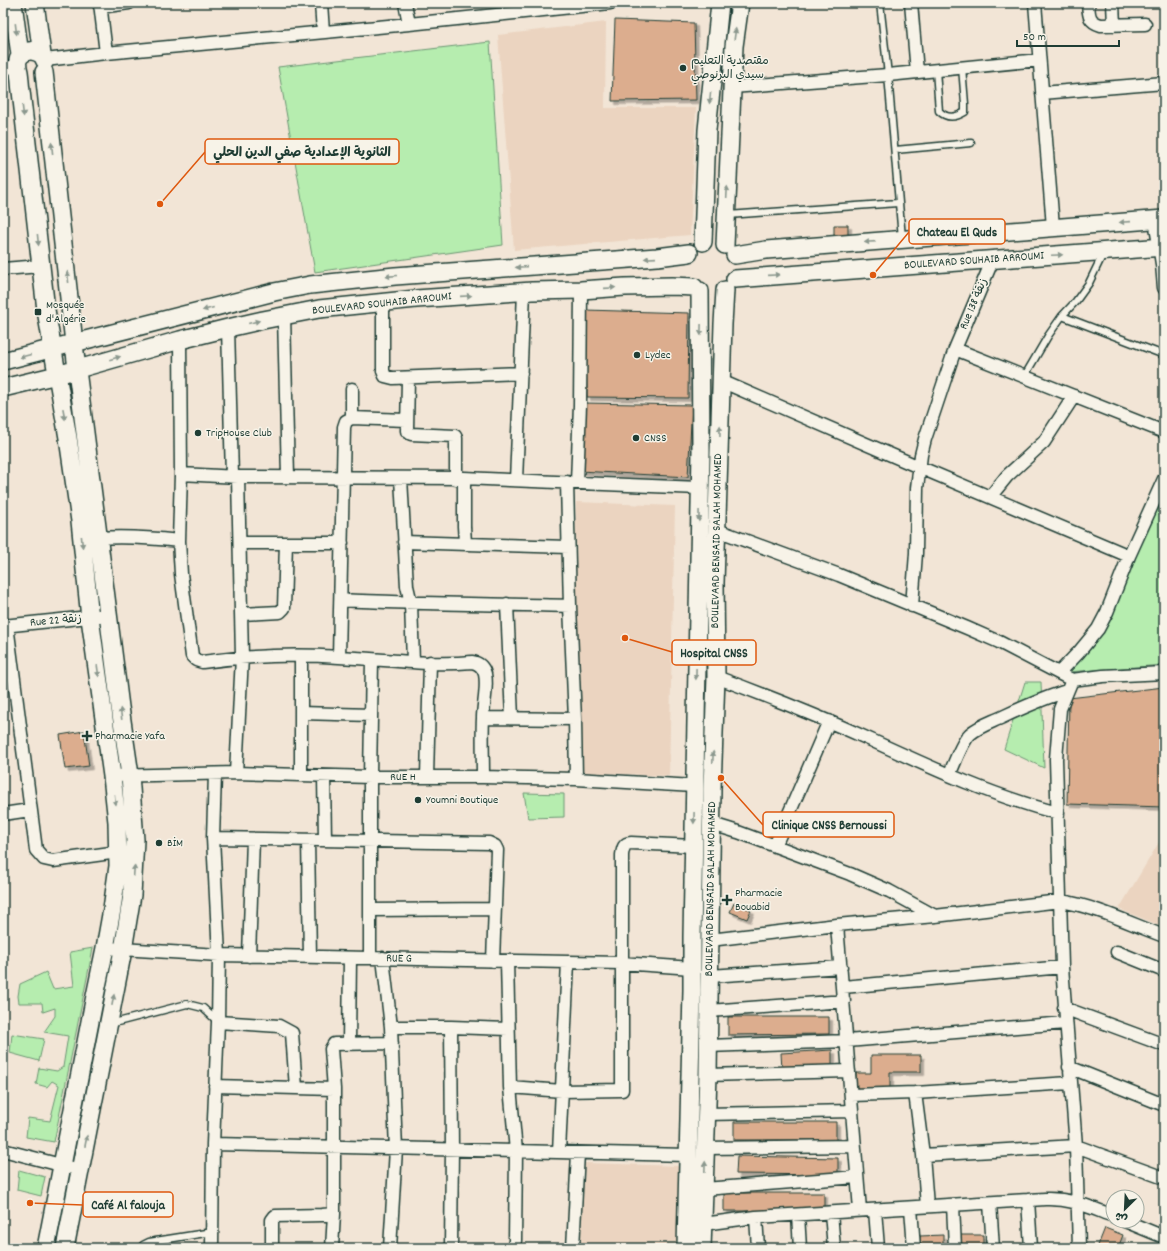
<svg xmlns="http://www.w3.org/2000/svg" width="1167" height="1251" viewBox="0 0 1167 1251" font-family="Dekko,'Playpen Sans Arabic',sans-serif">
<defs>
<filter id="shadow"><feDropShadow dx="3.5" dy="3.5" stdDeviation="0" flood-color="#0004"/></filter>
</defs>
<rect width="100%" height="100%" fill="#f2e5d6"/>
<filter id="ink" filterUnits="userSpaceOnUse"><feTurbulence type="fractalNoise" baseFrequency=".025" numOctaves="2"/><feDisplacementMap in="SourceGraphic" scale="8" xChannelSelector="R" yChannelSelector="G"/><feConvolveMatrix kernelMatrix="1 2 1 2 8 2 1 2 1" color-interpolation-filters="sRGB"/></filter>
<g filter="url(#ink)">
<path fill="#ebd4c0" d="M606,22l-1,86h91l-6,127 -176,15 -16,-215z
M576,502l99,4 -6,270 -91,-4z
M1164,834v93l-45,-18z
M585,1163l94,3 -1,82h-98z"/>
<path fill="#b6edaf" stroke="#6a9572" d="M490,42l13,203 -188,27 -37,-205z
M1161,491l3,90v84l-97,7 35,-41z
M1025,682h16l3,86 -40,-19z
M524,793l40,1v23l-36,1z
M93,948l-39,194 -28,-5 2,-19 22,3 9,-36 -7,-4 -5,6 -11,-3 3,-16 18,3 6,-4 5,-31 -24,-4 11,-16v-8l-12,4 -1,-9h-23l-1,-7 2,-12 26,-12 7,17 21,-3 -4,-34z
M12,1034l32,5 -5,22 -29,-8z
M19,1170l26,7 -4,19 -24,-6z"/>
<path fill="#dcad8e" stroke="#1f3d34" filter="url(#shadow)" d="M615,20l79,3 2,77 -84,1z
M834,225h14v17h-14z
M585,310l104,3 -1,85 -101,-1z
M583,403l109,2 -4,72 -108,-6z
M1164,687v120l-97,-3 2,-106z
M84,731l5,35 -24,3 -5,-34z
M734,903l17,7 -4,9 -17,-7z
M728,1017h101v17l-101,1z
M832,1050v17l-50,3 -1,-17z
M871,1055h50v17h-31v17h-34v-16h15z
M734,1122h102v18h-102z
M737,1156l101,2v17l-102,-1z
M724,1193h100v18h-100z
M1105,1228l18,7 -5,13h-21z
M943,1235v13h-23v-12z
M959,1235h24v13l-24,-1z
M905,1245v3h-21v-2z"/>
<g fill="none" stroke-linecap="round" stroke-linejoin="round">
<defs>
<path id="lane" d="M880,3l8,72 14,163
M936,70l3,41c8,8 16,7 26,1v-8l-3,-37
M895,150l76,-7
M728,215l170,-12
M1062,316l102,39
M1024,377l24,-41 14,-20 14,-15 13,-18 14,-29
M110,1024l77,-20 16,4 14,13
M141,1248l2,-3 6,-3 63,-10"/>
<path id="street" d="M100,3l6,50
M321,3l2,29
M405,3l4,21
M911,3l6,69
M1035,3l18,224
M1088,3c1,12 0,18 13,22l44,-1
M1113,3l1,22
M100,7l29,-4
M45,60l61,-7 303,-29 201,-21
M3,68l14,-1
M732,87l156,-12 151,-15
M1042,93l122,-10
M1155,220l7,44 2,24
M3,269l38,-3
M383,302v69l2,5 8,2 128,-5
M284,315l4,162
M228,328l4,148
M180,340l1,134
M955,349l209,83
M408,378l-1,53 4,3 44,2 1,2v41
M721,381l198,86 210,89
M352,418v-29
M401,478l6,108 4,17 2,59
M464,478v48l1,17
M516,480l8,-188
M567,482l3,124 5,113 1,60
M577,482l3,-77 1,-115
M990,497l17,-21 37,-34 30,-46
M717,530l122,45 128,53 32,14 73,38
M99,538c27,-2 53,0 80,3l2,-67 57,3 226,1 235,10
M179,541l2,33 11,82 4,4 6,2c45,-6 91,-8 137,-5 44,2 89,9 133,5 7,1 11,5 13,12 3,14 -2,30 -2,44 -1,19 0,39 0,59
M404,542l164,5
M240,543h102
M341,600c76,4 153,4 229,6
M507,604l5,114
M912,606l4,-53 1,-65 4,-33 4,-16 30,-90 38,-90
M242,614l38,-2 4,-4 2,-65
M7,625l29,225 8,9 9,2 65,-9
M3,626l105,-11
M339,657l5,-230 2,-6 6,-3 54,2
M1059,673l20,-21 19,-23 9,-17 22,-56 35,-77
M716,677c52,19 104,40 155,63 61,28 121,56 187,73
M301,713l70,2
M483,718l92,1
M236,773l6,-116 -4,-180
M301,775v-119
M949,775c6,-12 12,-32 21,-41 8,-7 19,-11 28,-15 22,-10 45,-21 69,-28
M112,776l124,-3 134,4h113l93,2 118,7
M324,776l1,64
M427,777l3,-115
M3,814l27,-4
M712,824l26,8 112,42 39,17 46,25
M213,838l276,5 6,3 2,4 -4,111
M308,840l2,117
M775,846l54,-125
M370,910l125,-1
M837,925l23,285
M710,940l127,-15 98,-9 125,-15c35,5 71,23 104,35
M105,948l114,7 402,8 71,5
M1117,952l47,19
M249,956l4,-117
M370,958v-181l2,-117
M383,958l8,69 5,122 -6,99
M507,961l3,126 6,64 -1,90 -2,7
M710,976l131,-9
M843,987l219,-20
M1064,1008l100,37
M709,1011l135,-10
M218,1022l61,4 13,7 4,55
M391,1027h60
M349,1044l1,-86
M708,1046l139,-5 218,-18
M1069,1067l95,38
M708,1075l141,-4
M215,1086l119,3
M510,1087l52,4 60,-1v-235c1,-7 2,-12 9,-12l62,3
M915,1093l8,62 4,51
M851,1095l64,-2 155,-10
M706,1114l146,-3
M213,1144l474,11
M705,1148l149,-2
M3,1150l77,20
M559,1152l9,-190
M923,1155l153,-9 88,32
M704,1189l153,-12
M1028,1200l3,48
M990,1203l3,45
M953,1205l2,43
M911,1208l3,40
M875,1210l3,38
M831,1213l3,35
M798,1215l2,33
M756,1217l2,31
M1125,1221l39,16
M703,1224l53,-7 289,-18c27,-1 44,8 68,17
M212,1248l1,-104 5,-122 1,-67 -6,-117 2,-64
M272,1248v-28l3,-4 47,-1 12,-1v-125l-3,-40 3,-5 58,-1
M332,1248l2,-34
M451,1248l1,-99 -1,-122 57,2
M573,1248l5,-95
M1079,1248l-3,-102 -14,-179 -6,-208 4,-50 12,-29 31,-4 61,-3"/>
<path id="secondary" d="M13,3l7,52
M35,3l7,52 3,6
M42,55c-6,-4 -12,-6 -18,-2 -8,5 -7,11 -5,19 1,6 1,13 2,19l25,219 22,128 12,83 10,97 22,158 5,46 1,44 -6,43 -7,39 -11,53 -48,247
M44,72l33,298 43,337 10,68 5,65 -3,55 -9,55 -58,298
M703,242l4,-112 13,-127
M725,245l9,-199 6,-43
M735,255l31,-5 398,-31
M735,279c143,-12 286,-21 429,-32
M3,361l271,-69 36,-7 85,-9 262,-19 32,-4
M3,388l54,-13 123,-35 48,-12 35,-8 56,-11 97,-10 116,-8 49,-1 44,-3 47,-1 22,1
M686,1248l6,-258v-53l9,-486 -1,-160
M702,1248l6,-173 4,-286 4,-112 -1,-94 8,-259 2,-34"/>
</defs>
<use href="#lane" stroke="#1f3d34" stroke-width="9"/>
<use href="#street" stroke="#1f3d34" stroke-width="15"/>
<use href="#secondary" stroke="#1f3d34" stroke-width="20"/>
<use href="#lane" stroke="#f7f3e8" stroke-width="6"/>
<use href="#street" stroke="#f7f3e8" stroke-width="12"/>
<use href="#secondary" stroke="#f7f3e8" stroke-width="17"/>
</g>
<defs><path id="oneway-solid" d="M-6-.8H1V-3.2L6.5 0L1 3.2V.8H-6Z"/></defs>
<g fill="#8b988e">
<use href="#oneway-solid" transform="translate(16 29) rotate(83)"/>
<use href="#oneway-solid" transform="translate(735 34) rotate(-82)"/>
<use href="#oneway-solid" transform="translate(710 98) rotate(96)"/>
<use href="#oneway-solid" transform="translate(23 111) rotate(83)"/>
<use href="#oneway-solid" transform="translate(52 148) rotate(-96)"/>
<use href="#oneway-solid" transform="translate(727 192) rotate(-87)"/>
<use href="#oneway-solid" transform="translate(1125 222) rotate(176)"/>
<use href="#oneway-solid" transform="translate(38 240) rotate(84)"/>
<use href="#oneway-solid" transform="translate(870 242) rotate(176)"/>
<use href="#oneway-solid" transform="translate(1057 255) rotate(-3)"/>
<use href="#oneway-solid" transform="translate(650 258) rotate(176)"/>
<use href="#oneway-solid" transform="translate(521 267) rotate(176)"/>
<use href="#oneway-solid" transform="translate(774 275) rotate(-4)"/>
<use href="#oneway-solid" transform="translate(391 276) rotate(175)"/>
<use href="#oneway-solid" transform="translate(68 277) rotate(-96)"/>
<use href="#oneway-solid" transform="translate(610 288) rotate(-4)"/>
<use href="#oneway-solid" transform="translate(466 296) rotate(-4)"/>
<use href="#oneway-solid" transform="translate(208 309) rotate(165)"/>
<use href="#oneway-solid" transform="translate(254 322) rotate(-14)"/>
<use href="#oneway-solid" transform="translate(701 330) rotate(91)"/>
<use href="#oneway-solid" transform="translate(25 356) rotate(166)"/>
<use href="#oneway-solid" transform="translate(115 358) rotate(-16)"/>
<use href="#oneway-solid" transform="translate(64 414) rotate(79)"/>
<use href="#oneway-solid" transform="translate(720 431) rotate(-89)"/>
<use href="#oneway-solid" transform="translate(699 516) rotate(91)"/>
<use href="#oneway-solid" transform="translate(82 542) rotate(84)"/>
<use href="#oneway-solid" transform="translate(98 671) rotate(82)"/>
<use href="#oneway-solid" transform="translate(696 674) rotate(91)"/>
<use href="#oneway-solid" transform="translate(121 714) rotate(-98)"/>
<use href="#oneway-solid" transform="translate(713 757) rotate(-88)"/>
<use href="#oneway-solid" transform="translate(115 800) rotate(84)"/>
<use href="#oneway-solid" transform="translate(694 818) rotate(91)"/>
<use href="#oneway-solid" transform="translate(134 871) rotate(-86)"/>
<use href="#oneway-solid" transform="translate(113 1000) rotate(-79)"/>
<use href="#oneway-solid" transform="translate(86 1141) rotate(-79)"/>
<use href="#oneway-solid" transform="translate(705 1167) rotate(-88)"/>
</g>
</g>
<g fill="#1f3d34" stroke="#f7f3e8" stroke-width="1.5">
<circle cx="683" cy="68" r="4"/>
<rect x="34" y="308" width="8" height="8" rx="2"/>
<circle cx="637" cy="355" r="4"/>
<circle cx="198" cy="433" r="4"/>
<circle cx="636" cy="438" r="4"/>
<path d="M85 730h4v4h4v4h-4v4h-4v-4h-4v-4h4z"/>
<circle cx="418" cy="800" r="4"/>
<circle cx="159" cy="843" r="4"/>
<path d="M725 894h4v4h4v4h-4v4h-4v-4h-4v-4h4z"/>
</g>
<g text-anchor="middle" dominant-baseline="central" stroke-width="3" stroke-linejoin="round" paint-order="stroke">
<g font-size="12" fill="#1f3d34" stroke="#f7f3e8" text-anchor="start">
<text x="691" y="61">مقتصدية التعليم<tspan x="691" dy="14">سيدي البرنوصي</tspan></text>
<text x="46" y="305">Mosquée<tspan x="46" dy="14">d'Algérie</tspan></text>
<text x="645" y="355">Lydec</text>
<text x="206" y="433">TripHouse Club</text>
<text x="644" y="438">CNSS</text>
<text x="95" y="736">Pharmacie Yafa</text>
<text x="426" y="800">Youmni Boutique</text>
<text x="167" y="843">BİM</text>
<text x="735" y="893">Pharmacie<tspan x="735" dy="14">Bouabid</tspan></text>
</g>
<g font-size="12" fill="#1f3d34" stroke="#f7f3e8">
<text transform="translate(974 261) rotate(-4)">BOULEVARD SOUHAIB ARROUMI</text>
<text transform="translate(382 304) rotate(-6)">BOULEVARD SOUHAIB ARROUMI</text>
<text transform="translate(974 304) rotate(-67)">Rue 138 زنقة</text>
<text transform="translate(717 541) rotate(-89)">BOULEVARD BENSAID SALAH MOHAMED</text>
<text transform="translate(56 621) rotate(-5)">Rue 22 زنقة</text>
<text x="403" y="777">RUE H</text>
<text transform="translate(711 889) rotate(-89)">BOULEVARD BENSAID SALAH MOHAMED</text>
<text transform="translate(399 959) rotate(1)">RUE G</text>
</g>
</g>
<path fill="none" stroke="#de580e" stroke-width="1.5" d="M160 204L205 152M873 275L909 232M625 638L672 652M721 778L763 825M30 1203L83 1205"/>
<g fill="#de580e" stroke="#f7f3e8" stroke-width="1.5">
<circle cx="160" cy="204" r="4"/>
<circle cx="873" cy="275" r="4"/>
<circle cx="625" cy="638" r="4"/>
<circle cx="721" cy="778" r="4"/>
<circle cx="30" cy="1203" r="4"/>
</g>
<g fill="#f7f3e8" stroke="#de580e" stroke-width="1.5">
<rect x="205" y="139" width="194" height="25" rx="4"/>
<rect x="909" y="219" width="96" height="25" rx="4"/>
<rect x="672" y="640" width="84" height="25" rx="4"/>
<rect x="763" y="812" width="131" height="25" rx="4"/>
<rect x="83" y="1192" width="90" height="25" rx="4"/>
</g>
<g font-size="13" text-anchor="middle" font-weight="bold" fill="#1f3d34">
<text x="302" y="156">الثانوية الإعدادية صفي الدين الحلي</text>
<text x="957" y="236">Chateau El Quds</text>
<text x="714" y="657">Hospital CNSS</text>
<text x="829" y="829">Clinique CNSS Bernoussi</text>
<text x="128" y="1209">Café Al falouja</text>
</g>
<rect width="1167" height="1251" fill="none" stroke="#f7f3e8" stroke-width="16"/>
<rect x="8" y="8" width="1151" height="1235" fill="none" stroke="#1f3d34" stroke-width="1.5" filter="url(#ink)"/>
<g transform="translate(1125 1209) rotate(204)"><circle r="19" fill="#f7f3e8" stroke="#a1aaa0"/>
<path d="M0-3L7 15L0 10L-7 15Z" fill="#1f3d34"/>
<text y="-6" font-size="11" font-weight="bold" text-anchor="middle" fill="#1f3d34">ش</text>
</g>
<path d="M1017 40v6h102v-6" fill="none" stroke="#1f3d34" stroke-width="2"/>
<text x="1023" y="40" font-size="12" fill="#1f3d34" stroke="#f7f3e8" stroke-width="3" paint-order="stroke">50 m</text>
</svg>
